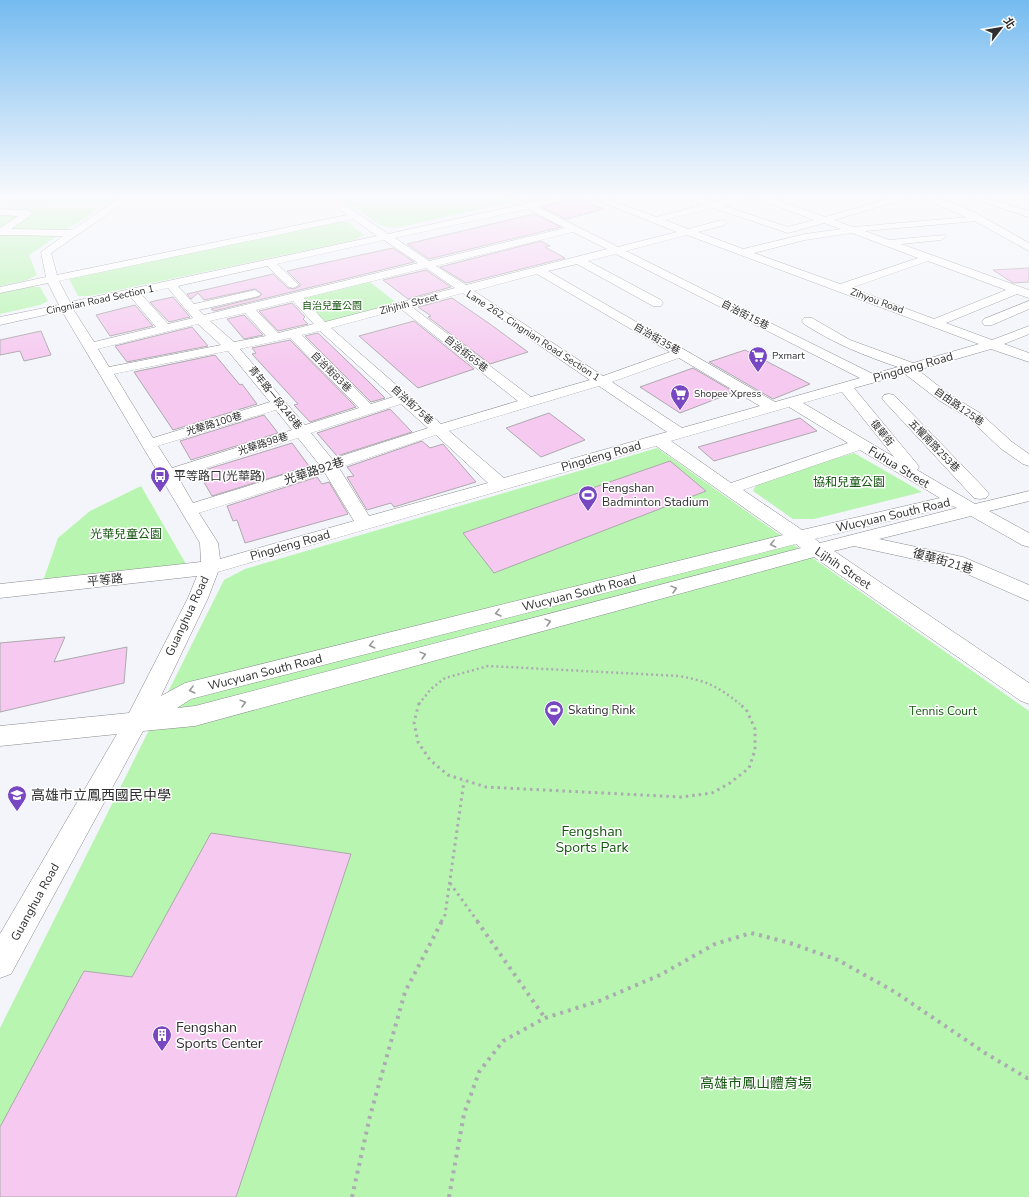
<svg xmlns="http://www.w3.org/2000/svg" width="1029" height="1197" viewBox="0 0 1029 1197" font-family="'Nunito Sans','Noto Sans TC',sans-serif">
<rect width="100%" height="100%" fill="#f3f5fa"/>
<path fill="#b8f5b1" d="M16,196h103l-13,8h-103z
M336,196h171l11,5 -123,27 -13,-2z
M0,207l99,1 -70,47 8,20 -10,5 -27,6z
M334,222h13l17,13 -9,5 -265,56h-12l-9,-17z
M370,282l28,22 -71,19 -26,-24z
M29,287h11l8,14 -8,4 -40,9v-21z
M657,448l372,263v486h-1029v-169l224,-448 21,-11z
M854,453l68,39 -108,27h-21l-40,-28 5,-9z
M141,486l45,78 -143,17 15,-43 32,-27z"/>
<path fill="#f6caf0" stroke="#ada9ac" d="M511,196h41l-28,6z
M576,198l28,11 -38,10 -24,-12z
M534,214l27,13 -132,32 -22,-15z
M541,241l9,5 -5,1 20,11 -99,25 -26,-16z
M393,248l21,14 -200,49 -3,-2 48,-12 3,-3 -7,-5 -51,11 -6,-7 -7,6 -4,-5 86,-20 15,14 6,1 6,-3v-2l-13,-13z
M1029,268v14l-16,1 -20,-13z
M426,270l25,17 -43,12 -25,-19z
M173,297l17,20 -21,5 -19,-20z
M452,298l38,26 38,28 -38,12 -62,-47 3,-1 -13,-9z
M292,303l13,14 -2,2 5,5 -30,7 -19,-20z
M135,305l18,21 -43,10 -14,-21z
M244,315l19,20 -19,4 -17,-20z
M414,321l60,48 -56,19 -59,-52z
M192,327l16,19 -81,16 -12,-16z
M41,331l10,24 -27,6 -4,-10 -20,4v-15z
M318,333l49,47 18,18 -14,4 -66,-66z
M290,340l66,67 -46,15 -16,-17 4,-1 -46,-50 4,-1 -4,-5z
M745,350l65,34 -37,15 -64,-37z
M215,355l25,30 2,-1 15,20 -84,26 -39,-58z
M693,368l41,24 -54,21 -40,-26z
M390,409l22,23 -75,24 -20,-23z
M549,413l36,27 -44,17 -35,-29z
M264,415l14,18 -87,27 -11,-19z
M800,418l17,13 -103,30 -16,-14z
M422,441l8,7 13,-4 33,38 -82,25 -3,-4 -24,7 -20,-33 7,-1 -7,-9z
M292,443l17,23 -97,30 -14,-24z
M670,461l36,30 -212,82 -31,-40z
M317,477l5,7 7,-2 19,32 -103,29 -8,-23 -4,1 -6,-15z
M65,637l-11,25 73,-15 -3,36 -124,29v-69z
M211,833l140,21 -115,343h-236v-70l84,-156 48,6z"/>
<g fill="none" stroke-linecap="round" stroke-linejoin="round">
<defs>
<path id="minor" d="M123,196h11l-83,57 6,22 290,-60 -26,-19h11l56,38 172,-38h18l-40,11 80,40 59,-15 -91,-36h13l57,21 47,-12 -22,-9h14l19,6 25,-6h28l58,21 75,-21h15l-81,24 19,7 127,-11 2,2 -2,2 -3,1 -112,10 24,9 56,-5 1,2 -5,3 -40,4 128,46v8l-12,-4 -71,29 46,17 37,-14v8l-25,10 25,9v9l-38,-13 -73,21 32,25 30,18 32,29 17,12v12l-6,-2 -23,-16 -30,-29 -30,-18 -35,-27 -51,14 63,76 2,3 -2,3 58,34 54,-13v10l-40,10 40,22v14l-7,-2 -51,-29 -92,23 84,18 66,28v16l-78,-34 -97,-21 -20,5 195,132v21l-8,-3 -207,-144 -619,169 -52,5 -132,243 -11,4v-44l117,-200 -117,12v-20l129,-13 59,-115 9,-22 -197,22v-14l201,-22 -1,-19 -138,-232 -62,14v-8l59,-12 -11,-22 -48,10v-6l46,-10 -5,-25 22,-16 -63,-1v-7l18,-12 -18,-1v-6l27,1 5,3 -2,3 -19,13 61,1zM754,197l1,1 59,22 -26,7 -64,-21zM713,208l75,25 36,-10 17,6 -36,5 -62,15 -45,-17 27,-7 2,-2 -2,-2 -3,-1 -34,9 -23,-9zM528,209l37,19 -136,33 -34,-23zM353,219l24,17 -307,66 -11,-21zM573,232l34,17 -141,36 -30,-19zM852,233l66,25 -78,26 -86,-31 51,-13zM687,235l292,109 -66,19 -63,-23 -38,-22h-8l-2,3 2,3c29,19 61,32 94,43l-25,7 -247,-123zM384,240l34,23 -214,52 -5,-5 60,-14 2,-2 -6,-4 -61,14 -16,-18 89,-20 22,21 4,1 6,-3 -22,-21zM616,254l244,124 -85,24 -227,-131 29,-7 76,42h8l2,-3 -2,-3 -73,-39zM928,261l78,29 -72,29 -83,-31zM426,268l29,20 -130,34 -21,-24zM537,274l133,78 -67,24 -129,-85zM168,288l25,30 -25,6 -27,-30zM463,293l127,87 -59,17 -119,-90zM130,296l26,31 -62,15 -21,-33zM293,301l21,23 -36,9 -22,-23zM401,309l117,92 -77,23 -110,-96zM245,313l21,23 -32,6 -24,-21zM198,324l23,21 -112,22 -11,-18zM320,331l73,66 -22,7 -69,-69zM290,338l69,70 -54,17 -65,-76zM228,351l42,51 -117,36 -39,-64zM679,358l81,48 -78,22 -70,-46zM599,386l68,46 -163,46 -55,-47zM842,392l52,65 -91,-54zM401,404l27,24 -96,31 -21,-26zM789,407l59,36 -117,40 -60,-42zM276,410l16,20 -120,38 -14,-22zM436,435l52,48 -119,33 -30,-48zM298,438l21,26 -126,39 -15,-26zM656,446l127,89 -598,148 -24,13 47,-98 10,-26zM860,450l80,48 -138,32 -59,-40zM325,473l29,48 -134,38 -2,-16 -19,-30zM953,506l4,2 -137,35 -5,-4zM796,544l5,4 -606,158 -18,2 14,-9z
M965,196h15l49,15v6z
M1029,301v8l-37,16h-8l-2,-3 2,-3z
M889,394l5,1 92,95 3,4 -3,4 -6,1 -6,-1 -90,-97 -2,-3 2,-3z"/>
<path id="major" d="M918,196c36,0 80,30 111,47v8l-56,-31z"/>
</defs>
<use href="#minor" stroke="#898a8f" stroke-width="1"/>
<use href="#major" stroke="#898a8f" stroke-width="1"/>
<path stroke="#abacb0" stroke-width="2.5" stroke-dasharray="2 3" stroke-linecap="butt" d="M419,704l12,-15 14,-11 43,-12 191,10c28,5 38,10 61,28"/>
<path stroke="#abacb0" stroke-width="3" stroke-dasharray="2.5 4" stroke-linecap="butt" d="M419,703l-5,19 4,20 12,18 18,15 38,12 195,10 31,-4 18,-10 19,-15 6,-18v-21l-9,-20 -8,-6
M450,883l28,39
M441,922l4,-7 19,-134"/>
<path stroke="#abacb0" stroke-width="4" stroke-dasharray="3 5" stroke-linecap="butt" d="M477,921l68,97
M352,1197l18,-81 35,-124 37,-71
M449,1197l15,-83 15,-42 24,-31 42,-23 54,-17 61,-26 55,-31 36,-11 39,10 48,17 57,32 90,61 42,25 2,-1"/>
<use href="#minor" fill="#fff" fill-rule="evenodd"/>
<use href="#major" fill="#fff" fill-rule="evenodd"/>
</g>
<defs><path id="oneway-chevron" d="M-2-3.5L2.5 0L-2 3.5" fill="none" stroke-width="1.6" stroke-linecap="round" stroke-linejoin="round"/></defs>
<g stroke="#979798">
<use href="#oneway-chevron" transform="translate(773 544) rotate(166)"/>
<use href="#oneway-chevron" transform="translate(674 589) rotate(-15)"/>
<use href="#oneway-chevron" transform="translate(498 613) rotate(166)"/>
<use href="#oneway-chevron" transform="translate(548 622) rotate(-15)"/>
<use href="#oneway-chevron" transform="translate(372 645) rotate(166)"/>
<use href="#oneway-chevron" transform="translate(423 655) rotate(-15)"/>
<use href="#oneway-chevron" transform="translate(192 690) rotate(166)"/>
<use href="#oneway-chevron" transform="translate(243 703) rotate(-15)"/>
</g>
<linearGradient id="sky" x2="0" y2="1"><stop stop-color="#75bbf0"/><stop offset="0.54" stop-color="#fafafd"/><stop offset="1" stop-color="#fafafd" stop-opacity="0"/></linearGradient>
<rect width="1029" height="364" fill="url(#sky)"/>
<defs>
<symbol id="supermarket-pin" viewBox="-11 -11 22 30"><path d="M0 17L-7.5 6A9.5 9.5 0 1 1 7.5 6Z" fill="#7748c1" stroke="#fff"/><path d="M-6-5.5h2.5l.6 2H6L4.5 2H-2.5L-4.4-4H-6ZM-1.5 3.2a1.3 1.3 0 1 0 .1 0ZM3 3.2a1.3 1.3 0 1 0 .1 0Z" fill="#fff"/></symbol>
<symbol id="bus-pin" viewBox="-11 -11 22 30"><path d="M0 17L-7.5 6A9.5 9.5 0 1 1 7.5 6Z" fill="#7748c1" stroke="#fff"/><path d="M-5-6H5V4H4V6H2V4H-2V6H-4V4H-5ZM-3.5-4V0h7V-4ZM-3.5 1.2v1.5H-2V1.2ZM2 1.2v1.5H3.5V1.2Z" fill="#fff"/></symbol>
<symbol id="stadium-pin" viewBox="-11 -11 22 30"><path d="M0 17L-7.5 6A9.5 9.5 0 1 1 7.5 6Z" fill="#7748c1" stroke="#fff"/><path d="M0-5a6.5 5 0 1 0 0 10a6.5 5 0 1 0 0-10ZM-3.5-1.8h7v3.6h-7Z" fill="#fff"/></symbol>
<symbol id="school-pin" viewBox="-11 -11 22 30"><path d="M0 17L-7.5 6A9.5 9.5 0 1 1 7.5 6Z" fill="#7748c1" stroke="#fff"/><path d="M0-5L7-2L0 1L-7-2ZM-4 1L0 2.5L4 1V4Q0 6-4 4Z" fill="#fff"/></symbol>
<symbol id="building-pin" viewBox="-11 -11 22 30"><path d="M0 17L-7.5 6A9.5 9.5 0 1 1 7.5 6Z" fill="#7748c1" stroke="#fff"/><path d="M-4-6H4V6H1V3H-1V6H-4ZM-2.5-4.3h1.7v1.8h-1.7ZM.8-4.3h1.7v1.8H.8ZM-2.5-1h1.7V.8h-1.7ZM.8-1h1.7V.8H.8Z" fill="#fff"/></symbol>
</defs>
<g fill-rule="evenodd">
<use href="#supermarket-pin" x="747" y="345" width="22" height="30"/>
<use href="#supermarket-pin" x="669" y="383" width="22" height="30"/>
<use href="#bus-pin" x="149" y="465" width="22" height="30"/>
<use href="#stadium-pin" x="577" y="484" width="22" height="30"/>
<use href="#stadium-pin" x="543" y="699" width="22" height="30"/>
<use href="#school-pin" x="6" y="784" width="22" height="30"/>
<use href="#building-pin" x="151" y="1024" width="22" height="30"/>
</g>
<g text-anchor="middle" dominant-baseline="central" stroke-width="3" stroke-linejoin="round" paint-order="stroke">
<g font-size="10" fill="#2f2f31" stroke="#fff">
<text transform="translate(100 300) rotate(-12)">Cingnian Road Section 1</text>
<text transform="translate(877 301) rotate(20)">Zihyou Road</text>
<text transform="translate(409 304) rotate(-14)">Zihjhih Street</text>
<text transform="translate(745 315) rotate(27)">自治街15巷</text>
<text transform="translate(533 336) rotate(33)">Lane 262, Cingnian Road Section 1</text>
<text transform="translate(657 339) rotate(30)">自治街35巷</text>
<text transform="translate(466 354) rotate(38)">自治街65巷</text>
<text transform="translate(331 372) rotate(45)">自治街83巷</text>
<text transform="translate(275 398) rotate(51)">青年路一段248巷</text>
<text transform="translate(412 405) rotate(42)">自治街75巷</text>
<text transform="translate(959 407) rotate(35)">自由路125巷</text>
<text transform="translate(214 424) rotate(-17)">光華路100巷</text>
<text transform="translate(882 433) rotate(51)">復華街</text>
<text transform="translate(263 444) rotate(-18)">光華路98巷</text>
<text transform="translate(934 446) rotate(46)">五權南路253巷</text>
</g>
<g font-size="10" fill="#14540f" stroke="#fff">
<text x="332" y="306">自治兒童公園</text>
</g>
<g font-size="10" fill="#2f2f31" stroke="#fff" text-anchor="start">
<text x="772" y="356">Pxmart</text>
<text x="694" y="394">Shopee Xpress</text>
</g>
<g font-size="12" fill="#2f2f31" stroke="#fff">
<text transform="translate(913 367) rotate(-16)">Pingdeng Road</text>
<text transform="translate(601 456) rotate(-16)">Pingdeng Road</text>
<text transform="translate(899 467) rotate(31)">Fuhua Street</text>
<text transform="translate(314 471) rotate(-18)">光華路92巷</text>
<text transform="translate(893 515) rotate(-13)">Wucyuan South Road</text>
<text transform="translate(290 545) rotate(-16)">Pingdeng Road</text>
<text transform="translate(943 561) rotate(16)">復華街21巷</text>
<text transform="translate(843 568) rotate(34)">Lijhih Street</text>
<text transform="translate(105 580) rotate(-6)">平等路</text>
<text transform="translate(579 593) rotate(-14)">Wucyuan South Road</text>
<text transform="translate(187 616) rotate(-65)">Guanghua Road</text>
<text transform="translate(265 672) rotate(-14)">Wucyuan South Road</text>
<text transform="translate(35 902) rotate(-61)">Guanghua Road</text>
</g>
<g font-size="12" fill="#2f2f31" stroke="#fff" text-anchor="start">
<text x="174" y="476">平等路口(光華路)</text>
<text x="602" y="488">Fengshan<tspan x="602" dy="14">Badminton Stadium</tspan></text>
<text x="568" y="710">Skating Rink</text>
</g>
<g font-size="12" fill="#14540f" stroke="#fff">
<text x="849" y="482">協和兒童公園</text>
<text x="126" y="534">光華兒童公園</text>
<text x="943" y="711">Tennis Court</text>
</g>
<g font-size="14" fill="#2f2f31" stroke="#fff" text-anchor="start">
<text x="31" y="795">高雄市立鳳西國民中學</text>
<text x="176" y="1027">Fengshan<tspan x="176" dy="16">Sports Center</tspan></text>
</g>
<g font-size="14" fill="#14540f" stroke="#fff">
<text x="592" y="831">Fengshan<tspan x="592" dy="16">Sports Park</tspan></text>
<text x="756" y="1083">高雄市鳳山體育場</text>
</g>
</g>
<g transform="translate(1001 28) rotate(59)" stroke="#ffffff" stroke-width="3" paint-order="stroke">
<path d="M0-3L7 15L0 10L-7 15Z" fill="#2f2f31"/>
<text y="-6" font-size="11" font-weight="bold" text-anchor="middle" fill="#2f2f31">北</text>
</g>
</svg>
